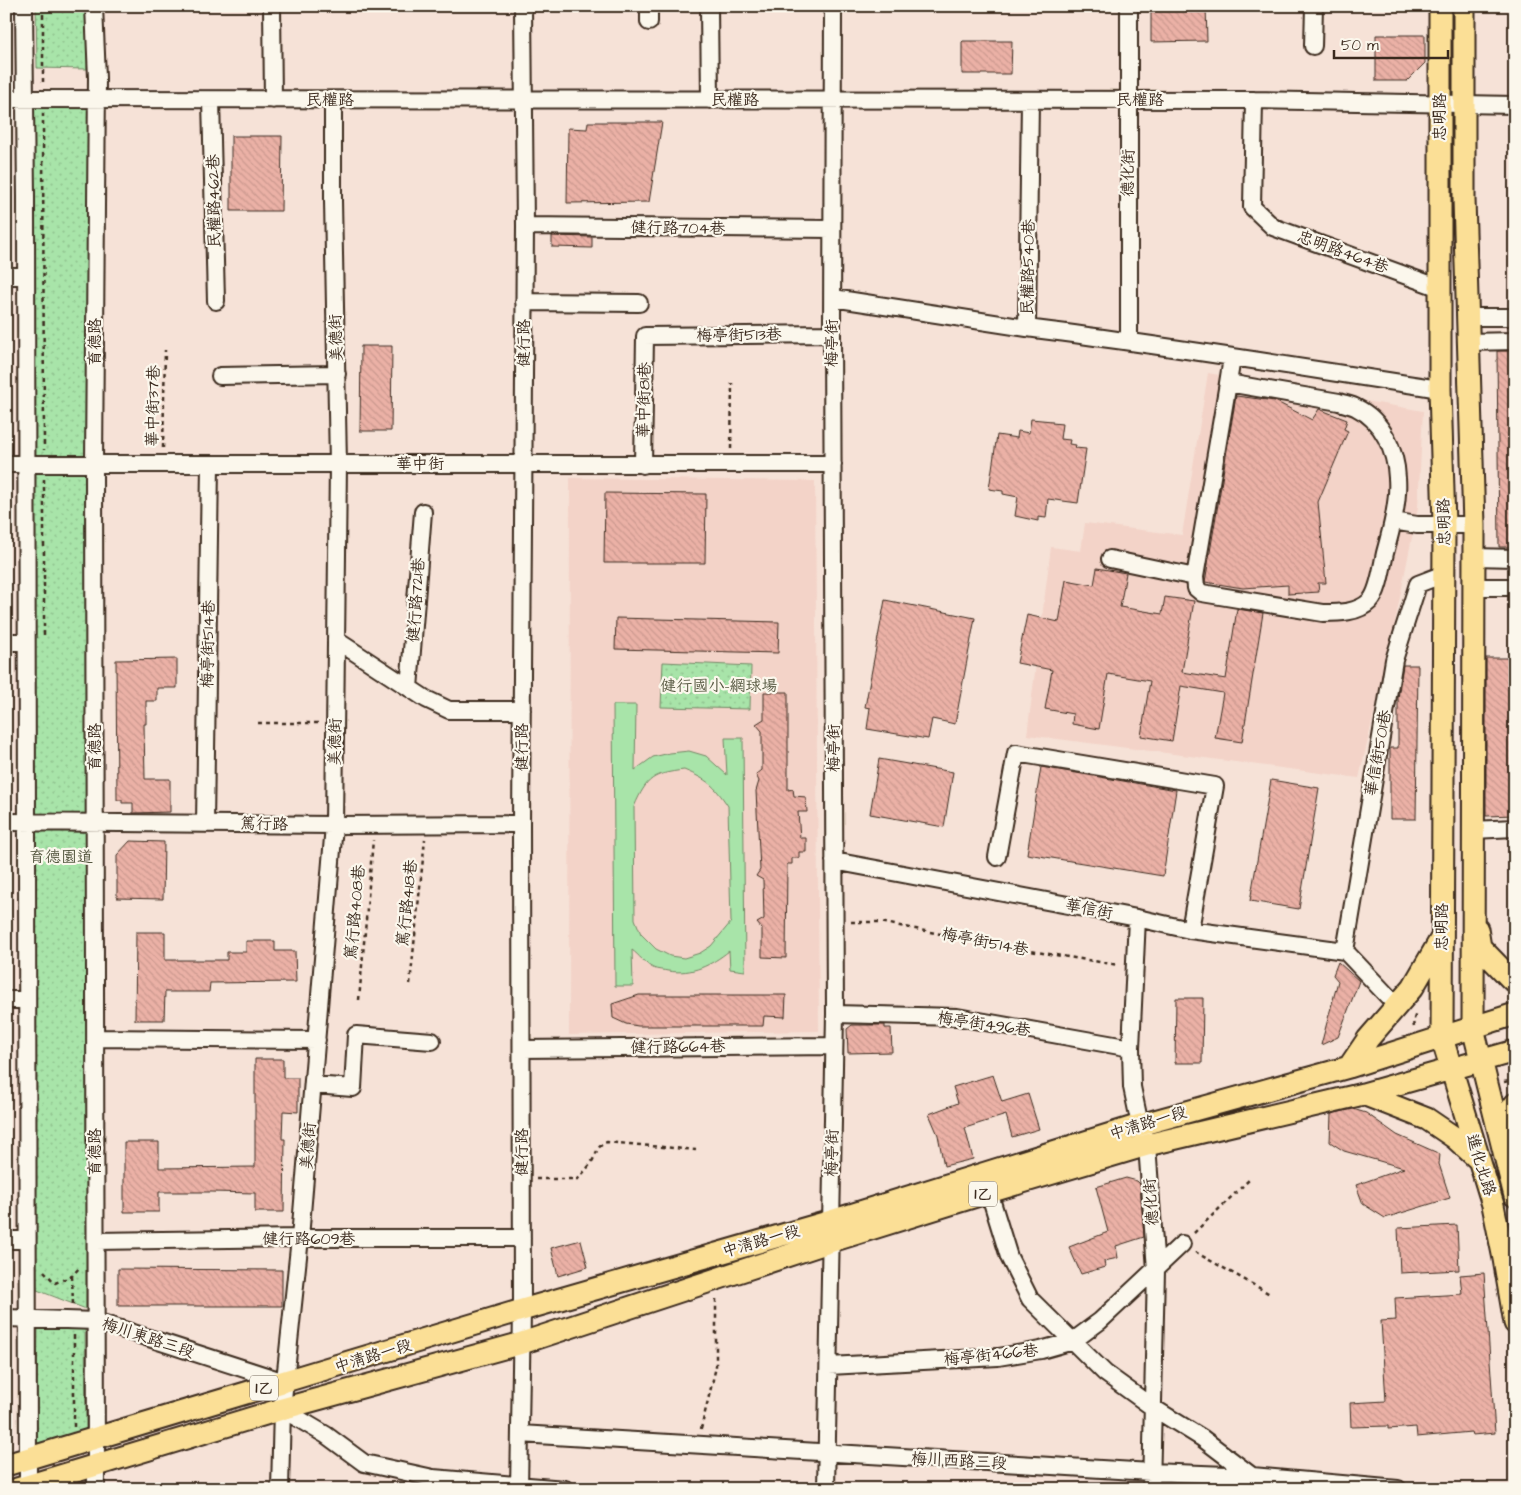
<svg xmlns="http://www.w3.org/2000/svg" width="1521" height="1495" viewBox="0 0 1521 1495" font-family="'Architects Daughter','LXGW WenKai TC',sans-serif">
<defs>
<pattern id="park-dots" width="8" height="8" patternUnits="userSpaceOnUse" patternTransform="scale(1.25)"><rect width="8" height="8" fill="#a8e4a9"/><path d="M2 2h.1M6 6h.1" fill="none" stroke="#92c491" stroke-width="1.8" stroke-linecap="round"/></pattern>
<pattern id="building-back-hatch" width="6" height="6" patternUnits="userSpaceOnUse" patternTransform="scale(1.25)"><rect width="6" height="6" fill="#ebb1a6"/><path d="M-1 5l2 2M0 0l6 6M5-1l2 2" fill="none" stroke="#ca988e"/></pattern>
</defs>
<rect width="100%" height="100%" fill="#f6e2d7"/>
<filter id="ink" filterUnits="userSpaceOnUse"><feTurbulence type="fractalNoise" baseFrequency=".02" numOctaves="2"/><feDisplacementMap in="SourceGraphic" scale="10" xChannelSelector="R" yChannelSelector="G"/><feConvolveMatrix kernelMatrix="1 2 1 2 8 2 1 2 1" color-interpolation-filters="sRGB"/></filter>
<g filter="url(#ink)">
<path fill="#f3d3c8" d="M1208,373l215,38 -5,96 -25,125 -34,146 -332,-43 24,-188 30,4 4,-28 97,12z
M570,478l245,3 4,550 -250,4z"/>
<path fill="#a8e4a9" stroke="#728764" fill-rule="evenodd" d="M613,705h23l-1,65 18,-13 17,-4 19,-2 17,5 21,19 -2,-37h18l2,233 -15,-2 -1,-18c-18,14 -36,24 -61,20 -4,-1 -11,-1 -15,-3 -8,-4 -14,-13 -21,-18l1,36h-18zM684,770c24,10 30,15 44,36l3,116 -20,24 -11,7 -16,5 -14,-2 -14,-7 -15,-15 -6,-15 -1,-112c13,-30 19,-33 50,-37z"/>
<path fill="url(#park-dots)" stroke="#728764" d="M36,6h51v63l-50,-1z
M30,107l59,1v351l-58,1z
M89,472v344h-58v-343z
M663,662l88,4 -1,43 -89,-2z
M32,828l57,1 -3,480 -49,-19z
M38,1329h47l1,101 -50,15z"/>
<path fill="url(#building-back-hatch)" stroke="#3b2a1e" d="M1151,6h55l1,35 -56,1z
M1376,35h49v28l-18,18h-31z
M963,41h49l-1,33h-49v-32z
M588,122h74l-13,80 -82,1 1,-75 19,1z
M231,136h51l-1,75h-50z
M552,236l40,1v11l-40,-1z
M361,346h31l-1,85h-31z
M1497,351h18v196h-16z
M1236,396l39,5 37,19 7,-11 28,11 -3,9 4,2 -30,71 8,81h-8l1,9 -31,2v-9l-45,3 -38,-6z
M1031,419l21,2v2l10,1 -2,15 10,1 -1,4 7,1 -1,3 11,1 -8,54 -30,-4 -2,19 -8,-1v4l-23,-5 3,-19 -15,-3v-3l-14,-2 8,-54 20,3 1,-7 11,2z
M605,493l101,1 -1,69h-101z
M1097,568l29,5 -6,34 42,7 3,-17 29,4 -12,71 44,7 11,-70 26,4 -21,129 -27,-4 8,-45 -42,-7 -9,55 -31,-5 9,-55 -42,-7 -9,55 -27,-5 1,-10 -28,-5 7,-39 -35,-7 10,-48 32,7 7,-42 28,5z
M885,600l90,18 -20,106 -23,-5 -4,20 -61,-10 3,-21 -5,-1z
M616,618l163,4 -1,31 -163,-4z
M1486,658h29v157l-29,1z
M177,659v29h-20v13h-11v23h-2l1,55h25v33l-37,1v-10h-11v-3h-5l-1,-140z
M1403,665h15l-2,154h-26v-71h8v-50z
M764,692h24v98l5,-1 1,7 12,1 1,15h-9l2,26h6v14h-7v6h-7v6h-5l-1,94 -24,-1v-28l-5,-6 7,-4 -1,-39 -7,-4 4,-6 -4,-79 3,-10 -3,-6 6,-5v-39l-6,-7 8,-5z
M879,759l74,13 -9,55 -74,-13z
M1041,767l135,23 -13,86 -136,-22z
M1271,780l48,8 -20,121 -49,-8z
M130,841l34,1 -1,57 -46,-1v-43z
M136,932h29v28h62v-8h19v-11h29v10h20l1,31 -86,1 -1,9h-44l-1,28h-29z
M1338,962l21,19 -21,56 -17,8 17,-64 -5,-6z
M639,995h147l-1,22 -21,-1 -1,10h-125l-12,-2 -13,-6 -1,-14z
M1176,998h27l-1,65h-27z
M852,1025h33v3h6l1,24 -44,1 -1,-24z
M255,1059h28v19h15v34l-15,-1 -1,28h3l-1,73h-29v-19l-43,-1h-53v20h-35v-70h35v26l96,-1z
M993,1075l9,27 26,-8 11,35 -27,8 -6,-22 -41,13 8,31 -29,7 -6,-31 -9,-21 29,-11 -5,-16z
M1353,1109l13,4 31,22 43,19 -1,10 11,34 -65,20 -22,-14 -7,-19 48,-17 -60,-17 -14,-9 1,-28z
M1126,1178l11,3 3,3 4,53 -28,9 2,12 -14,3 1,6 -24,7 -12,-27 39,-15 -12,-45z
M1457,1225l2,45 -59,3 -2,-45z
M581,1240l7,27 -30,9 -7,-28z
M118,1269l164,1v36h-164z
M1484,1273l11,160 -23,2 -1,-3 -54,5 -1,-10 -28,2v-3l-37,1 -1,-24 36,-2 -5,-80 15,-1 -1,-22 67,-4 -2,-19z"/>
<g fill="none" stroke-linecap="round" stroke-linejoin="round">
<defs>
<path id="minor" d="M24,6l2,191 2,1292
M94,6l3,72 -3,386 2,1025
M272,6l1,94
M709,6l1,94
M1129,6v335
M649,22v-16
M1313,46l1,-40
M6,99l1248,1 261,5
M211,100l5,201
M1254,100l-2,107 21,20 167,61
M525,226l307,3
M6,276h19
M833,298l194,30 3,-228
M524,302l115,1
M1468,317h47
M1027,328c138,17 275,40 413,61
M1468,342l47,-1
M220,376l117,-2
M1228,383l-33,194 1,11 6,5 121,20c16,0 35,0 47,-12 9,-9 12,-35 15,-48 6,-22 14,-52 12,-75 -1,-27 -15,-58 -40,-70 -5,-3 -12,-4 -18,-6l-111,-19 4,-25
M6,464h827
M643,465l2,-129 187,-2
M1393,521l24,4h57
M1474,557l41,1
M1110,559l85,18
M1474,587h41
M336,640l90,59 23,11h73
M6,642h20
M409,688l14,-176
M6,822l328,3 187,-1
M205,824l5,-360
M1473,830l42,-2
M997,857l19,-104 199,33 -25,144
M834,861l303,57 53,12 155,21
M1137,918l-6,130 1,39 8,38 7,20 9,125 -5,219
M1345,951l49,-291 24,-76 26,-10
M1345,951l52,55
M6,1000h21
M835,1014l122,3 174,31
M95,1038l222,2
M522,1049l312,-3
M314,1085l39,3 3,-53 76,6
M989,1192l20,65 21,42 75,74 47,34 50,31 50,38
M6,1240h21
M96,1241l204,-3h222
M6,1318l90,3 189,61
M829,1366l169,-9 43,-7 32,-9 27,-20 82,-77
M282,1409l44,26 38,28 69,15 132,11
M520,1434l631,38 101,4 146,13
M280,1489l2,-80 18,-171 34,-413 4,-361 -5,-263v-100
M519,1489l3,-179 -1,-486 4,-598 -2,-220
M826,1489l9,-475 -3,-680 1,-328"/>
<path id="major" d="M1440,6v383l4,136 -2,513 51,167 11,54 11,64
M1464,6v193l10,326 -1,503 42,168
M1477,929l3,18 31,32 4,2
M1349,1067l19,-28 45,-52 29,-50
M1363,1094l64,25 28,19 24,22
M1502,1138l7,-26 6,-8
M6,1465l516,-155 309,-89 309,-96 209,-58 166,-53
M17,1489l265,-80 240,-66 310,-102 157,-49 158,-47 216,-51 152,-43"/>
</defs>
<use href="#minor" stroke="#3b2a1e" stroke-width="20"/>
<use href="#major" stroke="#3b2a1e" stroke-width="25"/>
<path stroke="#3b2a1e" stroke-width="2.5" stroke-dasharray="4 4" stroke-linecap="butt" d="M43,6v79
M43,113l1,337
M163,448l2,-98
M731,449l1,-66
M44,635v-157
M258,723h61
M851,922h29l131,26 108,17
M410,984l15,-145
M359,1000l14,-160
M1414,1027l-1,-5 3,-9
M1504,1082l11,-2
M536,1179h42c4,-5 9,-10 13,-16 6,-9 5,-17 16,-21l89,8
M1194,1233l56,-54
M1195,1252l75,42
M44,1271l11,12 17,-7 8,-9
M72,1276l1,29
M74,1335v92
M701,1429l15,-62v-68"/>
<use href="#minor" stroke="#fbf7ec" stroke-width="16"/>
<use href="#major" stroke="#fbdf96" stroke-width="21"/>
</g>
</g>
<g text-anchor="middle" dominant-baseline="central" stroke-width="4.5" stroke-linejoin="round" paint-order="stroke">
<g fill="#fbf7ec" stroke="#75685c" stroke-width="1">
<rect x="969" y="1181.5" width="28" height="25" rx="4"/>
<rect x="250" y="1375.5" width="28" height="25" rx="4"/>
</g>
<g font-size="15" font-weight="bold" fill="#3b2a1e">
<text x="983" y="1194">1乙</text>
<text x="264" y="1388">1乙</text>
</g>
<g font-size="16" fill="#3b2a1e" stroke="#fbf7ec">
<text x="330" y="100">民權路</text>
<text x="735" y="100">民權路</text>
<text x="1140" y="100">民權路</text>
<text transform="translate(1440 117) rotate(-90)">忠明路</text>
<text transform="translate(1128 173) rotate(-89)">德化街</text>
<text transform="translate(214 201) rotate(-91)">民權路462巷</text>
<text transform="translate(678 228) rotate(1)">健行路704巷</text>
<text transform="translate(1343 252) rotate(20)">忠明路464巷</text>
<text transform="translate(1028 267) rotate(-89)">民權路540巷</text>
<text transform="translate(739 335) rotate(-1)">梅亭街513巷</text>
<text transform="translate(336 338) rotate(-92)">美德街</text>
<text transform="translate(95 342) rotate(-90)">育德路</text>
<text transform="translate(524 343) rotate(-90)">健行路</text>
<text transform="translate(832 343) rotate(-90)">梅亭街</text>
<text transform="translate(644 400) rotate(-89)">華中街81巷</text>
<text transform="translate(153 406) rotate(-89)">華中街37巷</text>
<text x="420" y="464">華中街</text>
<text transform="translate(1444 522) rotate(-91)">忠明路</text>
<text transform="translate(416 600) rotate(-86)">健行路721巷</text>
<text transform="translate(208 644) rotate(-89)">梅亭街514巷</text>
<text transform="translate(335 742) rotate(-89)">美德街</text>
<text transform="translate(95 747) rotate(-90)">育德路</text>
<text transform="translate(522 747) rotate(-90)">健行路</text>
<text transform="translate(834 748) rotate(-90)">梅亭街</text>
<text transform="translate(1378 753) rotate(-80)">華信街501巷</text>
<text transform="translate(264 824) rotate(1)">篤行路</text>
<text transform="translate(407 903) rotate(-84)">篤行路418巷</text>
<text transform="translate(1089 909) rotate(11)">華信街</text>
<text transform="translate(355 912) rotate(-85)">篤行路408巷</text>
<text transform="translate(1442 927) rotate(-90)">忠明路</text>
<text transform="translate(985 942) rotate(11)">梅亭街514巷</text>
<text transform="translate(984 1024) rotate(8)">梅亭街496巷</text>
<text transform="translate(678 1047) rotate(-1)">健行路664巷</text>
<text transform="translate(1148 1123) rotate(-17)">中清路一段</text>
<text transform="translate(308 1146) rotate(-85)">美德街</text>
<text transform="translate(95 1152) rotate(-90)">育德路</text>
<text transform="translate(522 1152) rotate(-90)">健行路</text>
<text transform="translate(832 1153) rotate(-89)">梅亭街</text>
<text transform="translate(1481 1165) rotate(73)">進化北路</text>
<text transform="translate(1151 1202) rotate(-94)">德化街</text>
<text x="309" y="1239">健行路609巷</text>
<text transform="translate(761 1241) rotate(-16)">中清路一段</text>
<text transform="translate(148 1338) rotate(18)">梅川東路三段</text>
<text transform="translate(991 1355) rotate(-6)">梅亭街466巷</text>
<text transform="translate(373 1356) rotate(-17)">中清路一段</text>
<text transform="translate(959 1461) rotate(3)">梅川西路三段</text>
</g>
<g font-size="16" fill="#565841" stroke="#fbf7ec">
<text x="719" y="686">健行國小-網球場</text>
<text x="61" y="857">育德園道</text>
</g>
</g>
<rect width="1521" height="1495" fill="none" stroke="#fbf7ec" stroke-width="25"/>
<rect x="12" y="12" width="1496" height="1470" fill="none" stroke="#3b2a1e" stroke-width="2" filter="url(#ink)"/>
<path d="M1334 50v8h114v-8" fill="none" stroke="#3b2a1e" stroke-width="2.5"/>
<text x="1341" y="50" font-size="15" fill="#3b2a1e" stroke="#fbf7ec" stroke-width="4" paint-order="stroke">50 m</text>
</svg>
